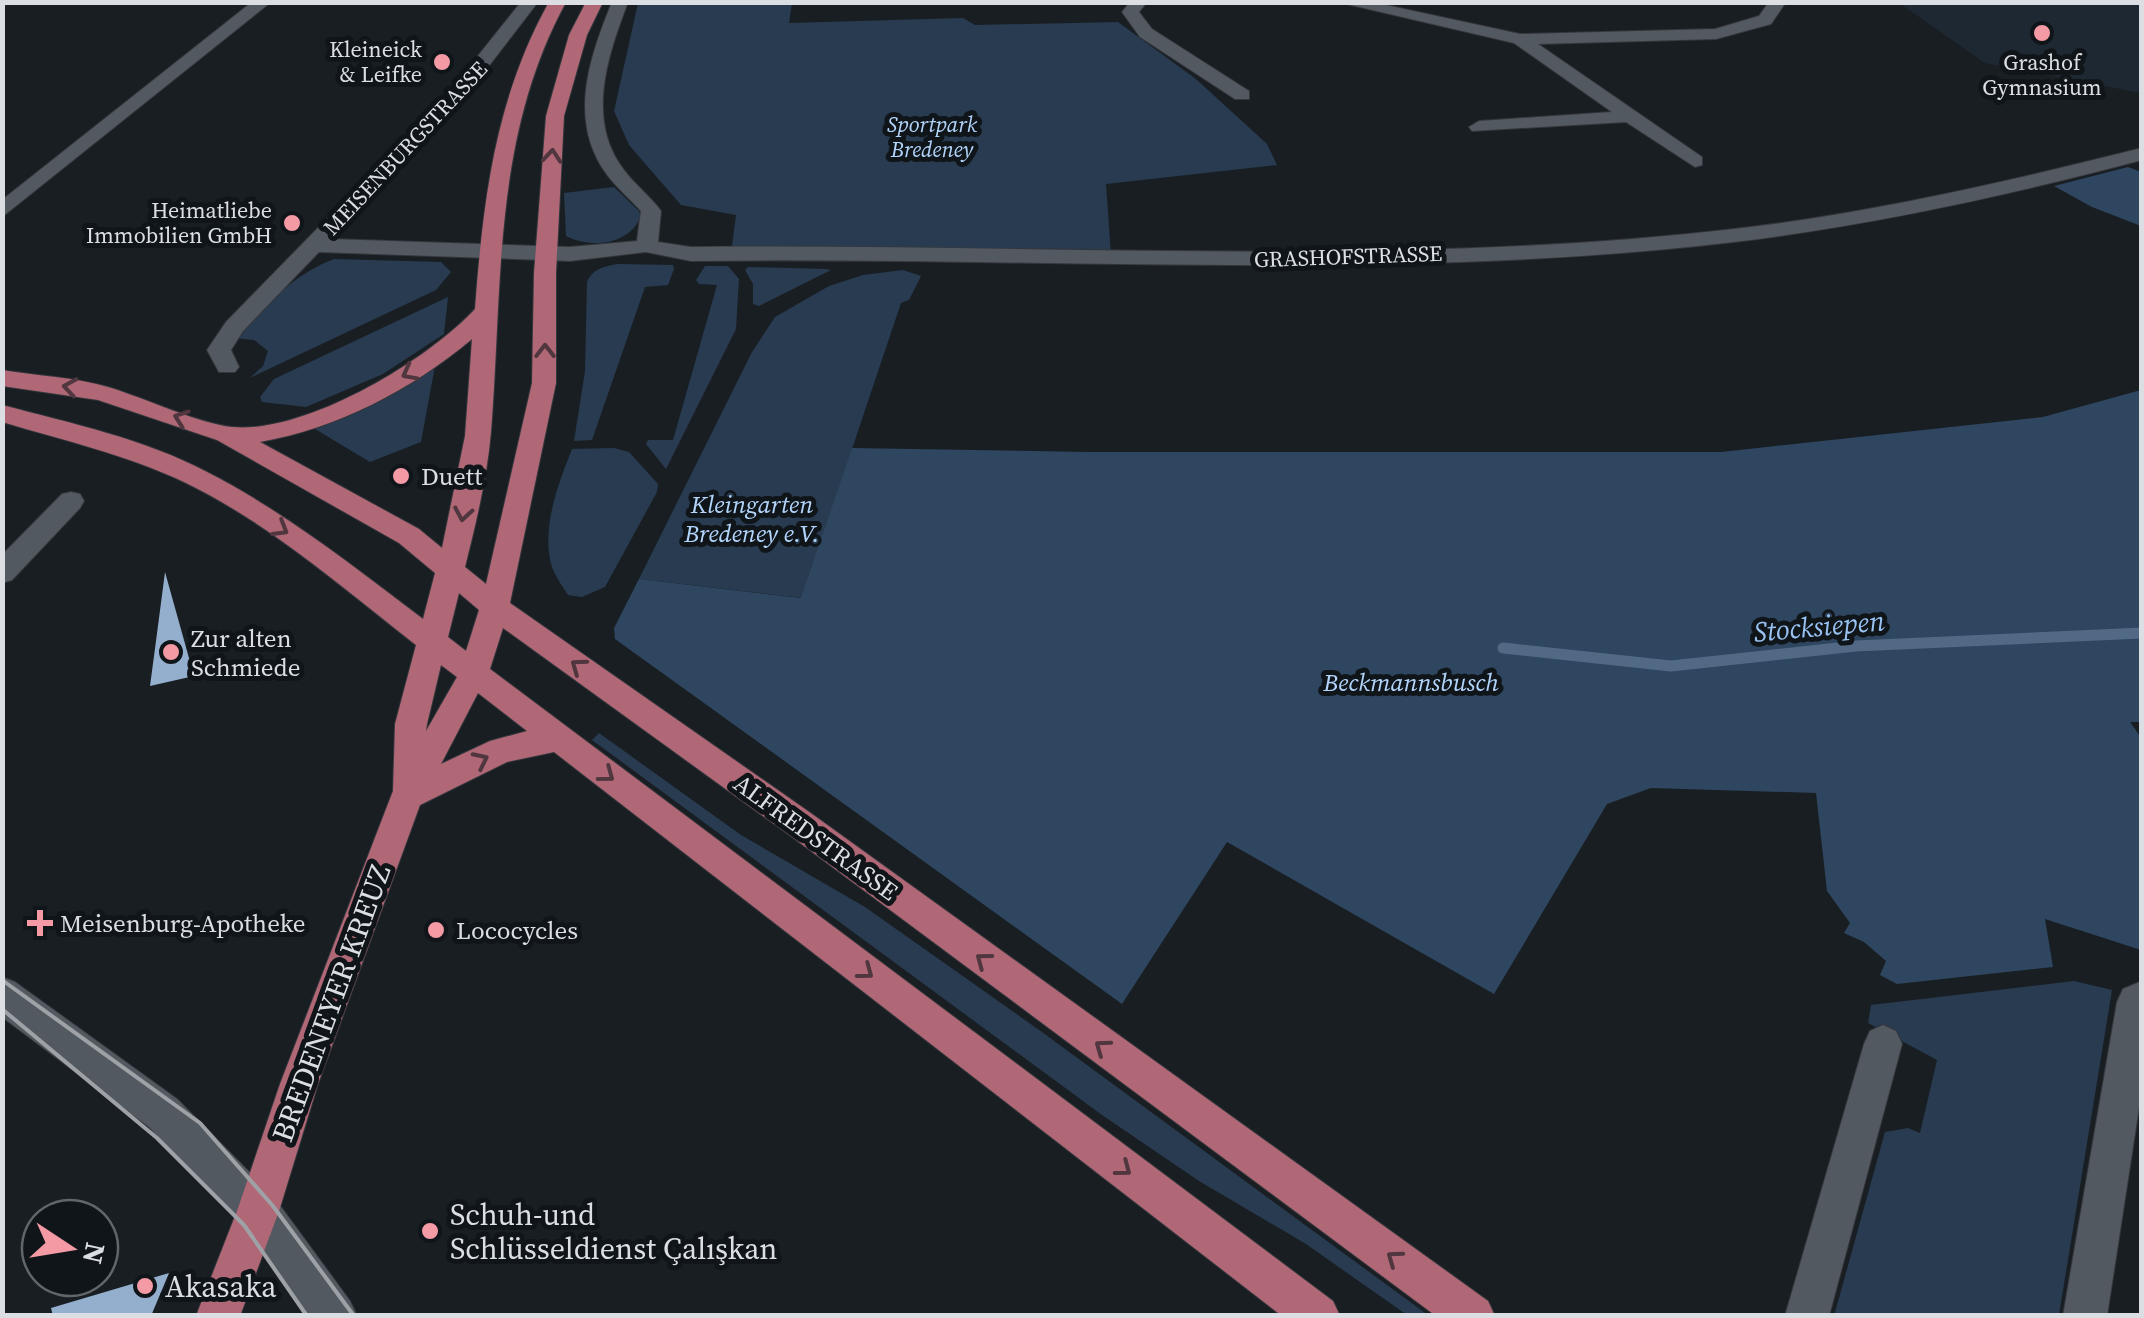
<svg xmlns="http://www.w3.org/2000/svg" width="2144" height="1318" viewBox="0 0 2144 1318" font-family="'Source Serif 4',serif">
<rect width="100%" height="100%" fill="#191e23"/>
<path fill="#1e2832" d="M1899,3h242v90l-156,-30z"/>
<path fill="#283b50" d="M638,3h154l-3,20 174,-5 12,7 143,-3 78,57 71,65 10,21 -171,19 5,71 -380,-2 5,-38 -55,-10 -52,-60 -15,-34z
M614,187l25,24 2,5c-11,29 -50,33 -75,20l-2,-43z
M334,259l107,3 10,10 -15,18 -186,88 13,-12 5,-15 -14,-11 -20,-2c31,-32 58,-63 100,-79z
M617,264l56,1 1,4 -6,16 -23,2 -53,153 -18,1 11,-70 2,-89c6,-14 17,-15 30,-18z
M705,266h23l11,13 -3,50 -70,140 -20,-25 2,-4h25l44,-155 -18,-1 -3,-4z
M748,267l78,2 5,1 -72,36 -6,-2v-20l-8,-14z
M903,270l18,6 -12,24 -8,3 -99,295 -163,-19 113,-227 23,-35 54,-31 34,-11z
M448,297l-4,37 -61,40 -77,33 -44,-5 -2,-5 14,-18z
M435,366l-14,76 -51,20 -55,-33z
M614,448l15,4 29,32 -1,8 -52,95 -23,10 -14,-2c-7,-11 -16,-23 -18,-36 -7,-36 9,-77 22,-110z
M599,733l142,102 124,72 177,125 386,283h-21l-101,-71 -107,-63 -97,-66 -510,-375z
M2074,981l38,9 -53,325 -225,1 51,-184 23,-4 12,5 17,-73 -69,-37 3,-18z"/>
<path fill="#2e465f" d="M2128,167l13,5v54l-49,-19 -38,-21z
M2141,390l1,332h-12l12,17 -1,211 -96,-31 8,48 -156,17 -17,-9 6,-14 -22,-19 -20,-9 6,-10 -23,-32 -11,-98 -165,-5 -44,16 -113,190 -267,-152 -105,162 -507,-365 -1,-11 25,-49 162,19 51,-150 237,4h632l322,-35z"/>
<g fill="none" stroke-linecap="round" stroke-linejoin="round">
<path stroke="#516984" stroke-width="11" d="M1503,648l168,18 185,-20 286,-13"/>
</g>
<path fill="#94afcd" d="M165,572l29,104 -44,10 6,-45z
M169,1273l-18,43h-98l-2,-8z"/>
<g fill="none" stroke-linecap="round" stroke-linejoin="round">
<defs>
<path id="minor" d="M252,2h19l-269,215v-17z
M521,2h17l-83,108 -124,129 239,8 67,-6 4,-30c-11,-12 -23,-22 -33,-35 -41,-54 -19,-117 4,-174h16c-20,53 -43,118 -4,168 11,15 26,26 37,41l-3,31 33,5c348,-4 696,22 1043,-18 139,-16 272,-47 408,-81v12c-136,36 -269,65 -408,82 -347,41 -695,14 -1043,19l-45,-9 -76,9 -251,-9 -76,79 -12,19 8,17 -4,5h-16l-12,-22 19,-28 215,-220z
M1130,2h17l-8,10 13,17 97,62v8h-14l-95,-62 -18,-25z
M1338,2h34l148,32 195,-5 44,-13 10,-14h17l-15,22 -55,15 -178,5 164,113v8l-7,2 -69,-45 -154,9 -3,-4 10,-6 133,-9 -98,-69z
M71,492l9,2 4,7 -4,7 -68,72 -10,3v-28l60,-61z
M2,977l13,5 162,117 96,97 77,105 7,15h-49l-65,-90 -94,-99 -147,-110z
M2142,981v107l-35,228h-44l54,-314 6,-13z
M1883,1025l13,6 6,13 -73,272h-44l79,-272 6,-13z"/>
<path id="major" d="M549,2h17c-74,136 -63,282 -75,430 -4,46 -15,91 -26,135l21,17 46,-201 2,-110 12,-157 23,-81 17,-33h17l-16,33 -23,81 -8,157v110l-46,220 302,211 676,487 7,15h-59l-648,-482 -285,-206 -13,41 843,632 7,15h-58l-728,-564 -47,10 -87,43 -102,279 -39,127 -39,105h-44l41,-105 43,-127 113,-293 2,-67 21,-79c-73,-57 -147,-122 -232,-163 -57,-27 -121,-42 -182,-60v-17c68,18 143,34 205,67 78,40 147,95 216,147l12,-46 -36,-30 -182,-103 -119,-40 -96,-14v-16c35,6 73,7 106,17 34,10 92,37 124,40 73,7 195,-66 243,-118 8,-108 20,-210 74,-307zM472,339l-7,97 -23,112 -23,-19 -159,-87c78,-14 151,-52 212,-103zM459,593l20,17 -13,41 -18,-14zM441,665l16,12 -31,54 1,-7zM478,693l49,38 -37,10 -49,23z"/>
</defs>
<use href="#minor" stroke="#34373c" stroke-width="2"/>
<use href="#major" stroke="#34373c" stroke-width="2"/>
<use href="#minor" fill="#535960" fill-rule="evenodd"/>
<use href="#major" fill="#b06776" fill-rule="evenodd"/>
<path stroke="#9ea2a6" stroke-width="4" d="M2,980l198,143 73,83 81,110
M2,1009l155,129 87,87 63,91"/>
</g>
<defs><path id="oneway-chevron" d="M-2-3.5L2.5 0L-2 3.5" fill="none" stroke-width="1.6" stroke-linecap="round" stroke-linejoin="round" transform="scale(2.5)"/></defs>
<g stroke="#50363f">
<use href="#oneway-chevron" transform="translate(552 156) rotate(-85)"/>
<use href="#oneway-chevron" transform="translate(545 351) rotate(-90)"/>
<use href="#oneway-chevron" transform="translate(409 373) rotate(152)"/>
<use href="#oneway-chevron" transform="translate(70 387) rotate(-171)"/>
<use href="#oneway-chevron" transform="translate(181 418) rotate(-160)"/>
<use href="#oneway-chevron" transform="translate(463 514) rotate(100)"/>
<use href="#oneway-chevron" transform="translate(281 529) rotate(31)"/>
<use href="#oneway-chevron" transform="translate(578 666) rotate(-144)"/>
<use href="#oneway-chevron" transform="translate(481 760) rotate(-26)"/>
<use href="#oneway-chevron" transform="translate(607 775) rotate(37)"/>
<use href="#oneway-chevron" transform="translate(983 960) rotate(-143)"/>
<use href="#oneway-chevron" transform="translate(866 972) rotate(37)"/>
<use href="#oneway-chevron" transform="translate(1102 1047) rotate(-144)"/>
<use href="#oneway-chevron" transform="translate(1124 1169) rotate(37)"/>
<use href="#oneway-chevron" transform="translate(1394 1258) rotate(-144)"/>
</g>
<g fill="#f49aa5" stroke="#10151a" stroke-width="4">
<circle cx="2042" cy="33" r="10"/>
<circle cx="442" cy="62" r="10"/>
<circle cx="292" cy="223" r="10"/>
<circle cx="401" cy="476" r="10"/>
<circle cx="171" cy="652" r="10"/>
<path d="M35 908h10v10h10v10h-10v10h-10v-10h-10v-10h10z"/>
<circle cx="436" cy="930" r="10"/>
<circle cx="430" cy="1231" r="10"/>
<circle cx="145" cy="1286" r="10"/>
</g>
<g text-anchor="middle" dominant-baseline="central" stroke-width="10" stroke-linejoin="round" paint-order="stroke">
<g font-size="22" fill="#dbdfe3" stroke="#10151a" text-anchor="end">
<text x="422" y="49">Kleineick<tspan x="422" dy="25">&amp; Leifke</tspan></text>
<text x="2042" y="62" text-anchor="middle">Grashof<tspan x="2042" dy="25">Gymnasium</tspan></text>
<text x="272" y="210">Heimatliebe<tspan x="272" dy="25">Immobilien GmbH</tspan></text>
</g>
<g font-size="22" font-style="italic" fill="#b2d5fc" stroke="#10151a">
<text x="932" y="124">Sportpark<tspan x="932" dy="25">Bredeney</tspan></text>
</g>
<g font-size="22" fill="#dbdfe3" stroke="#10151a">
<text transform="translate(405 148) rotate(-47)">MEISENBURGSTRASSE</text>
<text transform="translate(1348 256) rotate(-2)">GRASHOFSTRASSE</text>
</g>
<g font-size="25" fill="#dbdfe3" stroke="#10151a" text-anchor="start">
<text x="421" y="476">Duett</text>
<text x="191" y="638">Zur alten<tspan x="191" dy="29">Schmiede</tspan></text>
<text x="60" y="923">Meisenburg-Apotheke</text>
<text x="456" y="930">Lococycles</text>
</g>
<g font-size="25" font-style="italic" fill="#b2d5fc" stroke="#10151a">
<text x="752" y="504">Kleingarten<tspan x="752" dy="29">Bredeney e.V.</tspan></text>
<text x="1411" y="682">Beckmannsbusch</text>
</g>
<g font-size="25" fill="#dbdfe3" stroke="#10151a">
<text transform="translate(816 837) rotate(36)">ALFREDSTRASSE</text>
</g>
<g font-size="28" font-style="italic" fill="#97c2f2" stroke="#10151a">
<text transform="translate(1819 626) rotate(-5)">Stocksiepen</text>
</g>
<g font-size="30" fill="#dbdfe3" stroke="#10151a">
<text transform="translate(331 1003) rotate(-70)">BREDENEYER KREUZ</text>
</g>
<g font-size="30" fill="#dbdfe3" stroke="#10151a" text-anchor="start">
<text x="450" y="1214">Schuh-und<tspan x="450" dy="34">Schlüsseldienst Çalışkan</tspan></text>
<text x="165" y="1286">Akasaka</text>
</g>
</g>
<rect width="2144" height="1318" fill="none" stroke="#dbdfe3" stroke-width="10"/>
<g transform="translate(70 1248) rotate(102)"><circle r="48" fill="#10151a" stroke="#61666a" stroke-width="2.5"/>
<path d="M0-8L18 38L0 25L-18 38Z" fill="#f49aa5"/>
<text y="-15" font-size="28" font-weight="bold" text-anchor="middle" fill="#dbdfe3">N</text>
</g>
</svg>
